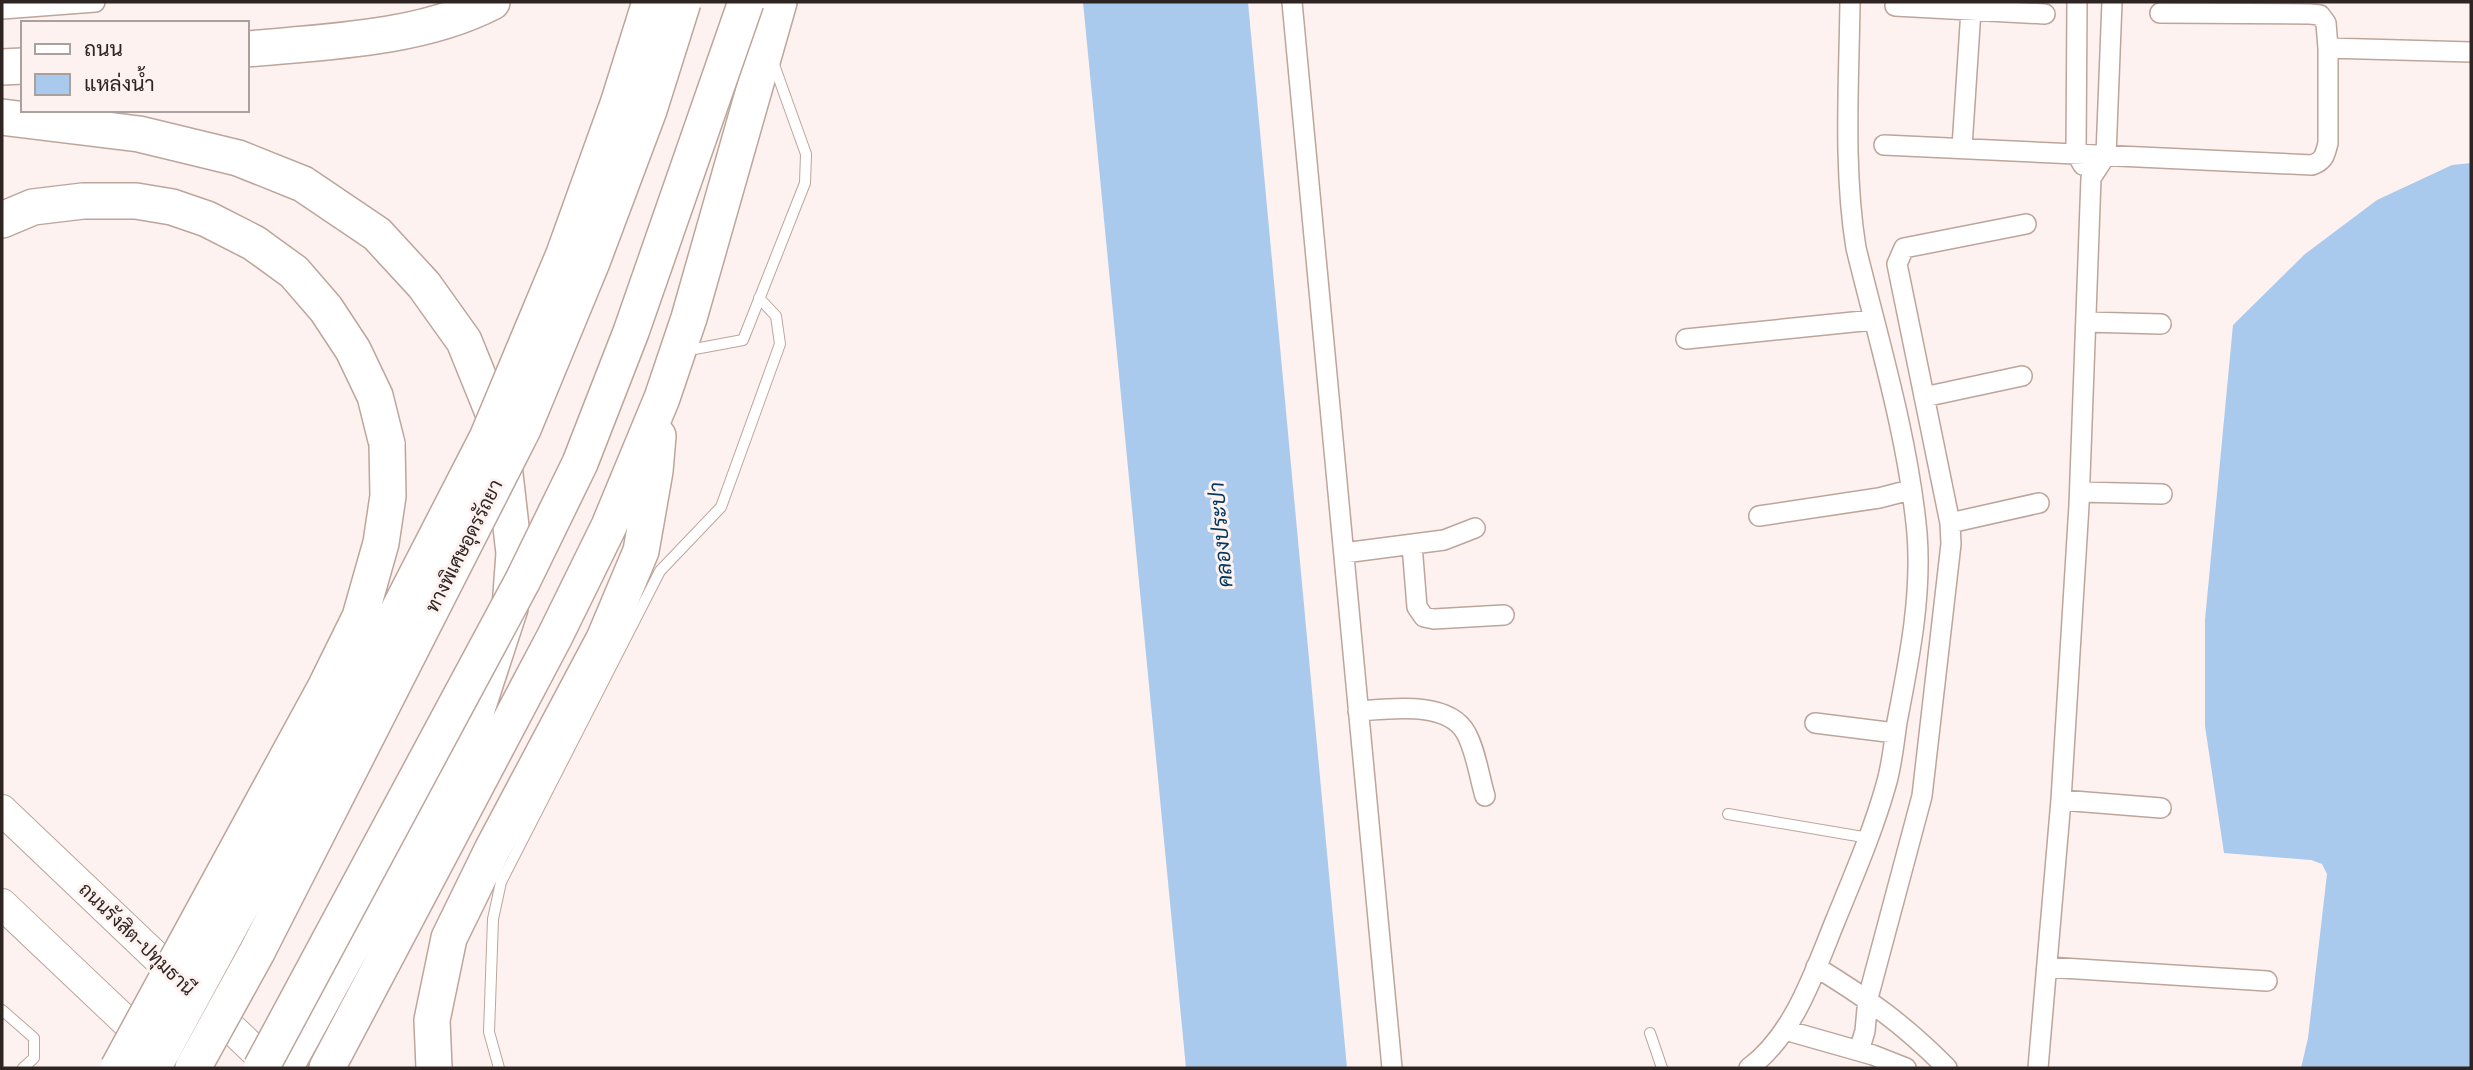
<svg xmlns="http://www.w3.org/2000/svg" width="2473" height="1070" viewBox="0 0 2473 1070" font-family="'Roboto Serif',Sarabun,serif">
<rect width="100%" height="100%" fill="#fdf2ef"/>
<path fill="#a9caec" d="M1083,2h165l99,1066h-161z
M2471,163v905h-170l7,-30 19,-164 -5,-10 -11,-4 -87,-7 -19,-127v-106l28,-295 72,-71 72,-54 75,-35z"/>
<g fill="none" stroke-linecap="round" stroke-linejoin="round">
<defs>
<path id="lane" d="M684,351l59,-11 62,-157 1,-29 -33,-92
M1728,814l141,24
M2,1010l32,28v20l-11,10
M1650,1033l12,35
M499,1068l-10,-36 4,-113 8,-37 159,-311 61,-64 59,-163 -4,-28 -17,-18"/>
<path id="street" d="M1292,2l100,1066
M2077,2l-1,151 7,12
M1895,6l150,8
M2,9l93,-7
M2160,13l150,1 10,1 6,8 2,25
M1884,145l428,20c12,-4 13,-10 16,-22v-95l143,4
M1962,147l9,-137
M2086,322l75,2
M1686,339l187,-19
M1924,397l98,-21
M2080,492l82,2
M1759,516l120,-18 31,-8
M1950,523l89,-20
M1412,545l5,62 7,10 10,2 70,-4
M1344,553l100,-13 31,-12
M1358,711c31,-2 90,-11 108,22 10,18 13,43 19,63
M1815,723l80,10
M2061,800l100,8
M1816,967c51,31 90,59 131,101
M2047,967l220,14
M1785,1030l88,25 33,13
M1859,1051l6,-20 3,-33 54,-202 29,-252 -1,-21 -53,-259 7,-16 122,-24
M1749,1068c46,-34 66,-98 87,-149 18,-44 37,-88 50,-134 6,-20 8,-42 11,-63 12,-62 25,-125 20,-189 -9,-96 -38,-191 -61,-285 -13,-80 -7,-165 -6,-246
M2038,1068l23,-268 18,-295 12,-327 15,-23 6,-153"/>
<path id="primary" d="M2,810l271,258
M2,904l173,164"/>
<path id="highway" d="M247,49c78,-7 174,-10 245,-47
M2,67l21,-1
M2,117l137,17 99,24 65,26 74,50 47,51 40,56 36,89 14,123 -4,55 -33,101 -35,72 -157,287
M2,220l31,-13 50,-6h53l36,6 35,12 47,24 40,29 32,37 27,41 22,46 12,48
M327,1068l228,-432 54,-110 53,-128 27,-80 90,-316
M434,1068l-2,-48 17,-82 43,-88 112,-211 37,-88 14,-80 3,-35"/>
</defs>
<use href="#lane" stroke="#bda59c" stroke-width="12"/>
<use href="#street" stroke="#bda59c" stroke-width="22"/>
<use href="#primary" stroke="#bda59c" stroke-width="32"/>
<use href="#highway" stroke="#bda59c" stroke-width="38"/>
<use href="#lane" stroke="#fff" stroke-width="10"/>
<use href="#street" stroke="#fff" stroke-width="19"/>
<use href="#primary" stroke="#fff" stroke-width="30"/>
<use href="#highway" stroke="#fff" stroke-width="35"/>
<defs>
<path id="highway-bridge" d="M118,1068l208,-382 34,-69 21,-74 7,-47 -1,-52
M153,1068l189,-348 145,-282 77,-184 54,-150 32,-102
M193,1068l64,-116 266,-523 69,-167 57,-152 34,-108
M261,1068l262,-488 57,-117 51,-131 115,-330"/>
</defs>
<use href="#highway-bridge" stroke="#bda59c" stroke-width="38" stroke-linecap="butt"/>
<use href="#highway-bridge" stroke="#fff" stroke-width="35"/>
</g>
<g text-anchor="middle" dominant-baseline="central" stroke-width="6" stroke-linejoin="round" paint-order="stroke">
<g font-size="19" fill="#2e2522" stroke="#fdf2ef">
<text transform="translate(464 546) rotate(-63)">ทางพิเศษอุดรรัถยา</text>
<text transform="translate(137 939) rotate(44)">ถนนรังสิต-ปทุมธานี</text>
</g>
<g font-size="21" font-style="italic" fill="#01355f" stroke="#fdf2ef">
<text transform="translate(1221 535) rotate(-95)">คลองประปา</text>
</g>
</g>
<rect width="2473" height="1070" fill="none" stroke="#2e2522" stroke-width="7"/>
<rect x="21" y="21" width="228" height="91" fill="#fdf2ef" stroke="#aaa09d" stroke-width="2"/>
<rect x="35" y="44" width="35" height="10" fill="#ffffff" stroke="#aaa09d" stroke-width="2"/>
<text x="84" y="56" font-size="21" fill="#2e2522">ถนน</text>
<rect x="35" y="74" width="35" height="21" fill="#a9caec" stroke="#aaa09d" stroke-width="2"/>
<text x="84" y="91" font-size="21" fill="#2e2522">แหล่งน้ำ</text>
</svg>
